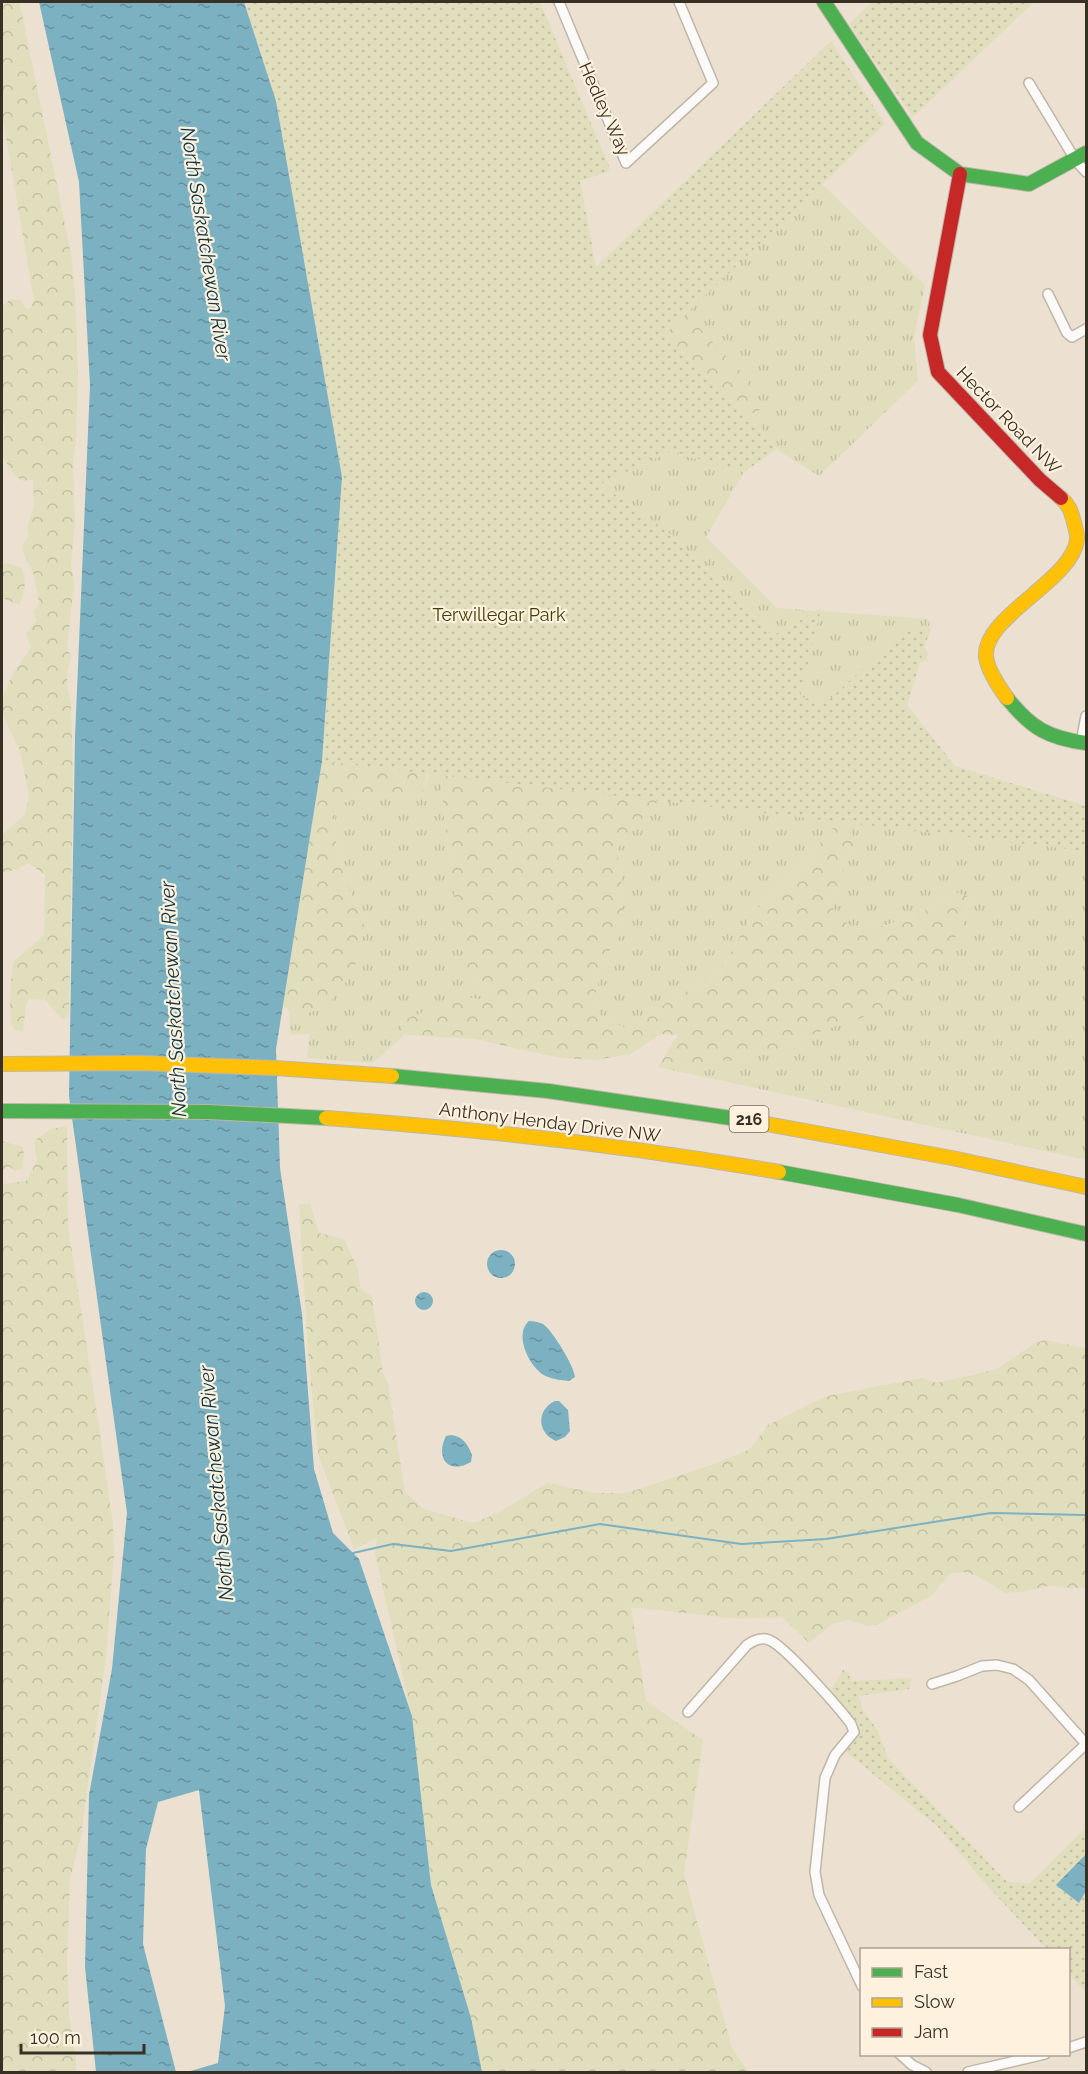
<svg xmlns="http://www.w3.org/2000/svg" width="1088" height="2074" viewBox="0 0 1088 2074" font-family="Raleway,sans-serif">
<defs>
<pattern id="grass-tufts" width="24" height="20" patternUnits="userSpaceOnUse" patternTransform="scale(1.5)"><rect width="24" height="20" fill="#e1debe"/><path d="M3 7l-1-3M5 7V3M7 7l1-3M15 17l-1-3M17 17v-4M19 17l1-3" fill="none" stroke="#c2bfa3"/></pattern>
<pattern id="forest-crowns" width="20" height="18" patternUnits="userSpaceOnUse" patternTransform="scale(1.5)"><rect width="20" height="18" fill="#e1debe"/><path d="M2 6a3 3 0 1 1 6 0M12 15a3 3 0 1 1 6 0" fill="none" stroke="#c2bfa3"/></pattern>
<pattern id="park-dots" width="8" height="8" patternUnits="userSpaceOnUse" patternTransform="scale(1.5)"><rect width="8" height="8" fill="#e1debe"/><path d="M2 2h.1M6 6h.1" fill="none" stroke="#c2bfa3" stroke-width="1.8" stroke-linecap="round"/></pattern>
<pattern id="water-ripples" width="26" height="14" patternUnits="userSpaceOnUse" patternTransform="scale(1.5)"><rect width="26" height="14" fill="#7cb1c2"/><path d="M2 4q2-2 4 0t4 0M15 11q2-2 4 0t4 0" fill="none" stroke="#67909d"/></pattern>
</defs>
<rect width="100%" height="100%" fill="#ece1d0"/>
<path fill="url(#grass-tufts)" d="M822,184l103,101 -11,52 4,44 -99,95 -43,-27 -25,-35 9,-4 -294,2 230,-108z
M670,452l74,20 -38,65 71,71 39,3 -42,24 -106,-103 -69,-48z
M820,611l109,8 1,11 -6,18 -98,55 -27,-6z
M429,773l12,2 3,38 6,47 23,121 22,10 15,18 -4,3 -19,-11 -86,20 3,14 -31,28 -66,-5 3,-24 -20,1 -1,-24 8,6 67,-95 -16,-35 -14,-52 2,-32 16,-2 28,-9 23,6 19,-3z
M662,793l424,47v320l-428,-93h15l94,-13 49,-21 147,-109 6,-26 -13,-6 -29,18 -43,16 -30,3 -21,-16 -2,-12 23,-57 -31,-5 -16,23 -54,51 -34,61 -45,24 -45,31 -25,-9 -6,-7 -2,-20 4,-22 7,-16 16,-24 -2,-54 -4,-27 8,-15 30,-29z"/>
<path fill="url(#forest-crowns)" d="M2,2h17l1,2 51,250 4,37 3,82 -2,70 -3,17 2,62 -4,41 3,21 -7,65 4,7 -3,13 -1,16 4,18 2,79 -4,232 -6,6 -18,-20 -16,-1 -3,6 -3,26c-3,0 -7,0 -9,-2 -8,-6 -2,-55 -1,-67l31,-27 1,-60 -16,-12 -14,7 -11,2 -2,-2v-35l23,-21 4,-18 -9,-45 -18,-38v-14l11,-26 18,-26 -5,-13 10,-13 -2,-10 5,-8 -5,-28 -12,-25 1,-6 6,-9 -2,-7 7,-23 -1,-24 -5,-2 -3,3 -10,-6 -13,-20 3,-29 -3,-15v-105l9,-8 11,2 3,6 5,2 4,-9 -32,-186z
M686,314l58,61 16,35 -9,4 25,35 -32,23 -74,-20 -70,32 174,151 47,-27 -21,89 26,6 94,-60 8,9 -1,7 -8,4 -12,42 47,61 132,40 -424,-13 -7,13 -30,29 -8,15 4,27 2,54 -16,24 -7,16 -4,22 2,20 6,7 25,9 45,-31 45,-24 34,-61 54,-51 16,-23 10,-11 16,1 5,15 -23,57 3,12 20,16 30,-3 43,-16 29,-18 13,5 -6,27 -21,35 -35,36 -34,19 -57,19 -49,21 -94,13h-15l20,-32 -17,-1 -30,20 -36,6 -32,-2 -31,-6 -57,-13 -71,-4 -3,-14 63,-25 23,5 19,11 4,-3 -15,-18 -22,-10 -12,-31 -17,-137 -3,-31 2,-44 220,-402z
M7,563l15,5c5,12 3,26 -3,37l-17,-7v-33z
M328,672l104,84 -10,39 -19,3 -23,-6 -28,9 -16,3 -2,31 14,52 16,35 -2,30 -19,35 -18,20 -28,10 -14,-11 39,-245z
M67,1126l1,100 32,207 13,92 1,29 -8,103 -25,178 -11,45 -3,83 2,51 7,43v15h-74v-888l24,-3 11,-20 -3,-20 17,-12z
M2,1141l21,6 1,10 -1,11 -8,3 -6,-5 -7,4z
M299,1204h11l9,29 25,6 14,30 3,21 11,6 11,77 5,10 17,109 19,17 49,14 25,-10 49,-30 48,10h32l90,-30 33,-14 18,-24 59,-29 95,-18 15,5 60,-14 38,-26 10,-3 41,8v241l-38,-3 -26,6 -17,1 -26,-16 -14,-5 -14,1 -20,23 -53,28 -10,2 -20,-6 -16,4 -23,19 -27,-26 -44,2 -107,-12 15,94 57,39 -19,134 48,174 17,24h-267l-11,-54 -40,-133 -19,-169 -37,-162 2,-16 -23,11 -36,-95 -10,-100z"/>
<path fill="url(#park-dots)" d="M244,2h296l71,169 -31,10 16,86 235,-226 54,83 -222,212 113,113 -32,23 -72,-21 -72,33 68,48 106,103 47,-27 -21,89 26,6 76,-71 28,-2 -23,75 48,61 131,40v45l-764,-90 20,-284 -66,-376z
M872,2h162l-121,115 -64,-93z
M843,1670l5,2 3,9 61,-3 -3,11 -50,7 3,13 16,22 10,27 119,124 23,1 56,-56v166l-17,-19 -1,-24 -22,-1 -63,-68 -45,-54 -93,-76 12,-17 -28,-41z"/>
<path fill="url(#water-ripples)" d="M39,2h205l32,99 66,376 -20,284 -46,288 4,119 22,146 12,155 19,64 26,26 53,157 19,169 40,133 11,54h-295l31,-9 7,-57 -26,-216 -41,12 -12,47 -3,95 33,128h-80l-11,-105 4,-172 23,-126 15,-156 -58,-417 6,-359 15,-352 -11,-203z
M487 1264a14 14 0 1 1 28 0a14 14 0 1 1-28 0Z
M415 1301a9 9 0 1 1 18 0a9 9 0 1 1-18 0Z
M529,1321c5,0 10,1 14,3 10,7 31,42 32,53l-6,4c-9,-1 -19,-2 -27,-7 -14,-10 -28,-40 -13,-53z
M555,1401h4l9,9 2,21 -5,6 -9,4c-19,-8 -20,-31 -1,-40z
M451,1435c11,1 17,9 21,20l-1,7c-23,13 -36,-4 -25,-26z
M1086,1854v37l-7,12 -23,-18z"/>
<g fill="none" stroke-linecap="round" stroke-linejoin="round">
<path stroke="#7cb1c2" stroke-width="2" d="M353,1553l40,-9 58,7 149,-27 141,20 85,-5 165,-26 95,2"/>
<defs>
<path id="street" d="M559,2l67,161 87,-80 -34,-81
M1029,83l47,78 10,11
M1048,294l19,39 5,4 14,-8
M1081,742l5,-26
M932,1684l25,-8 25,-10 15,-1 16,4 16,11 57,64
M688,1712l59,-67c6,-4 15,-8 22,-5 15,5 71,69 82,84l3,8 -19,23 -10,23 -10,94 4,23 43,91
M1019,1807l67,-63
M1068,2048l18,-6
M900,2054l12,11 14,7
M968,2072l77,-18"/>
<path id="fast" d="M824,2l93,141 43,31 69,10 57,-31
M1007,698c24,30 41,40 79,45
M392,1076l156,15 203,30
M2,1111l207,1 117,6
M779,1172l179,33 128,29"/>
<path id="slow" d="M1007,698c-8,-11 -19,-27 -21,-41 -4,-40 86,-76 91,-117 1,-6 -2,-12 -3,-18 -3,-10 -4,-16 -13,-24
M2,1064l137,-1 136,5 117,8
M326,1118c152,11 303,28 453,54
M751,1121l201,37 134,29"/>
<path id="jam" d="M960,174l-30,161 8,37 102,108 21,18"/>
</defs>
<use href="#street" stroke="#beb6a8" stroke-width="12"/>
<use href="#fast" stroke="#beb6a8" stroke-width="16"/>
<use href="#slow" stroke="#beb6a8" stroke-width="16"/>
<use href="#jam" stroke="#beb6a8" stroke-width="16"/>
<use href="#street" stroke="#fcfaf8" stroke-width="9"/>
<use href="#fast" stroke="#4caf50" stroke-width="14"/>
<use href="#slow" stroke="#ffc107" stroke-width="14"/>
<use href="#jam" stroke="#c62828" stroke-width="14"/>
</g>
<g text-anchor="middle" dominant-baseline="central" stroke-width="4.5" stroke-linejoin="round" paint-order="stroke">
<rect fill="#fef2df" stroke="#736a5c" stroke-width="1.5" x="729.5" y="1106" width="39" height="26" rx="4.5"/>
<g font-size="16" font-weight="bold" fill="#383024">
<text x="749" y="1119">216</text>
</g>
<g font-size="18" fill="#383024" stroke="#fef2df">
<text transform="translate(605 109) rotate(66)">Hedley Way</text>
<text transform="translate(1009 420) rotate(46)">Hector Road NW</text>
<text transform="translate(550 1122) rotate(7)">Anthony Henday Drive NW</text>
</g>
<g font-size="18" fill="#40410a" stroke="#fef2df">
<text x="499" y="614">Terwillegar Park</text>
</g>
<g font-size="20" font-style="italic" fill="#0f3543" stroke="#fef2df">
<text transform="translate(206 244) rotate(81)">North Saskatchewan River</text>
<text transform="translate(173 999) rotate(-93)">North Saskatchewan River</text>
<text transform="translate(216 1483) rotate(-95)">North Saskatchewan River</text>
</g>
</g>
<rect width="1088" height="2074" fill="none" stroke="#383024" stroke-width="6"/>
<rect x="860" y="1948" width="210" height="108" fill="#fef2df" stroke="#afa494" stroke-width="1.5"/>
<rect x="872" y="1968" width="30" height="9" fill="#4caf50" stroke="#afa494" stroke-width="1.5"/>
<text x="914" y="1978" font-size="18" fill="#383024">Fast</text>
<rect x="872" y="1998" width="30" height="9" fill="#ffc107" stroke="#afa494" stroke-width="1.5"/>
<text x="914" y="2008" font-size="18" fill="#383024">Slow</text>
<rect x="872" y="2028" width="30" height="9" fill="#c62828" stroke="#afa494" stroke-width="1.5"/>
<text x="914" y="2038" font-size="18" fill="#383024">Jam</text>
<path d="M21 2044v9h123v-9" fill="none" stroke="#383024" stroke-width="3"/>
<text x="30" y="2044" font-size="18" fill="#383024" stroke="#fef2df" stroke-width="4.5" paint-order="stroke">100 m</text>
</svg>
